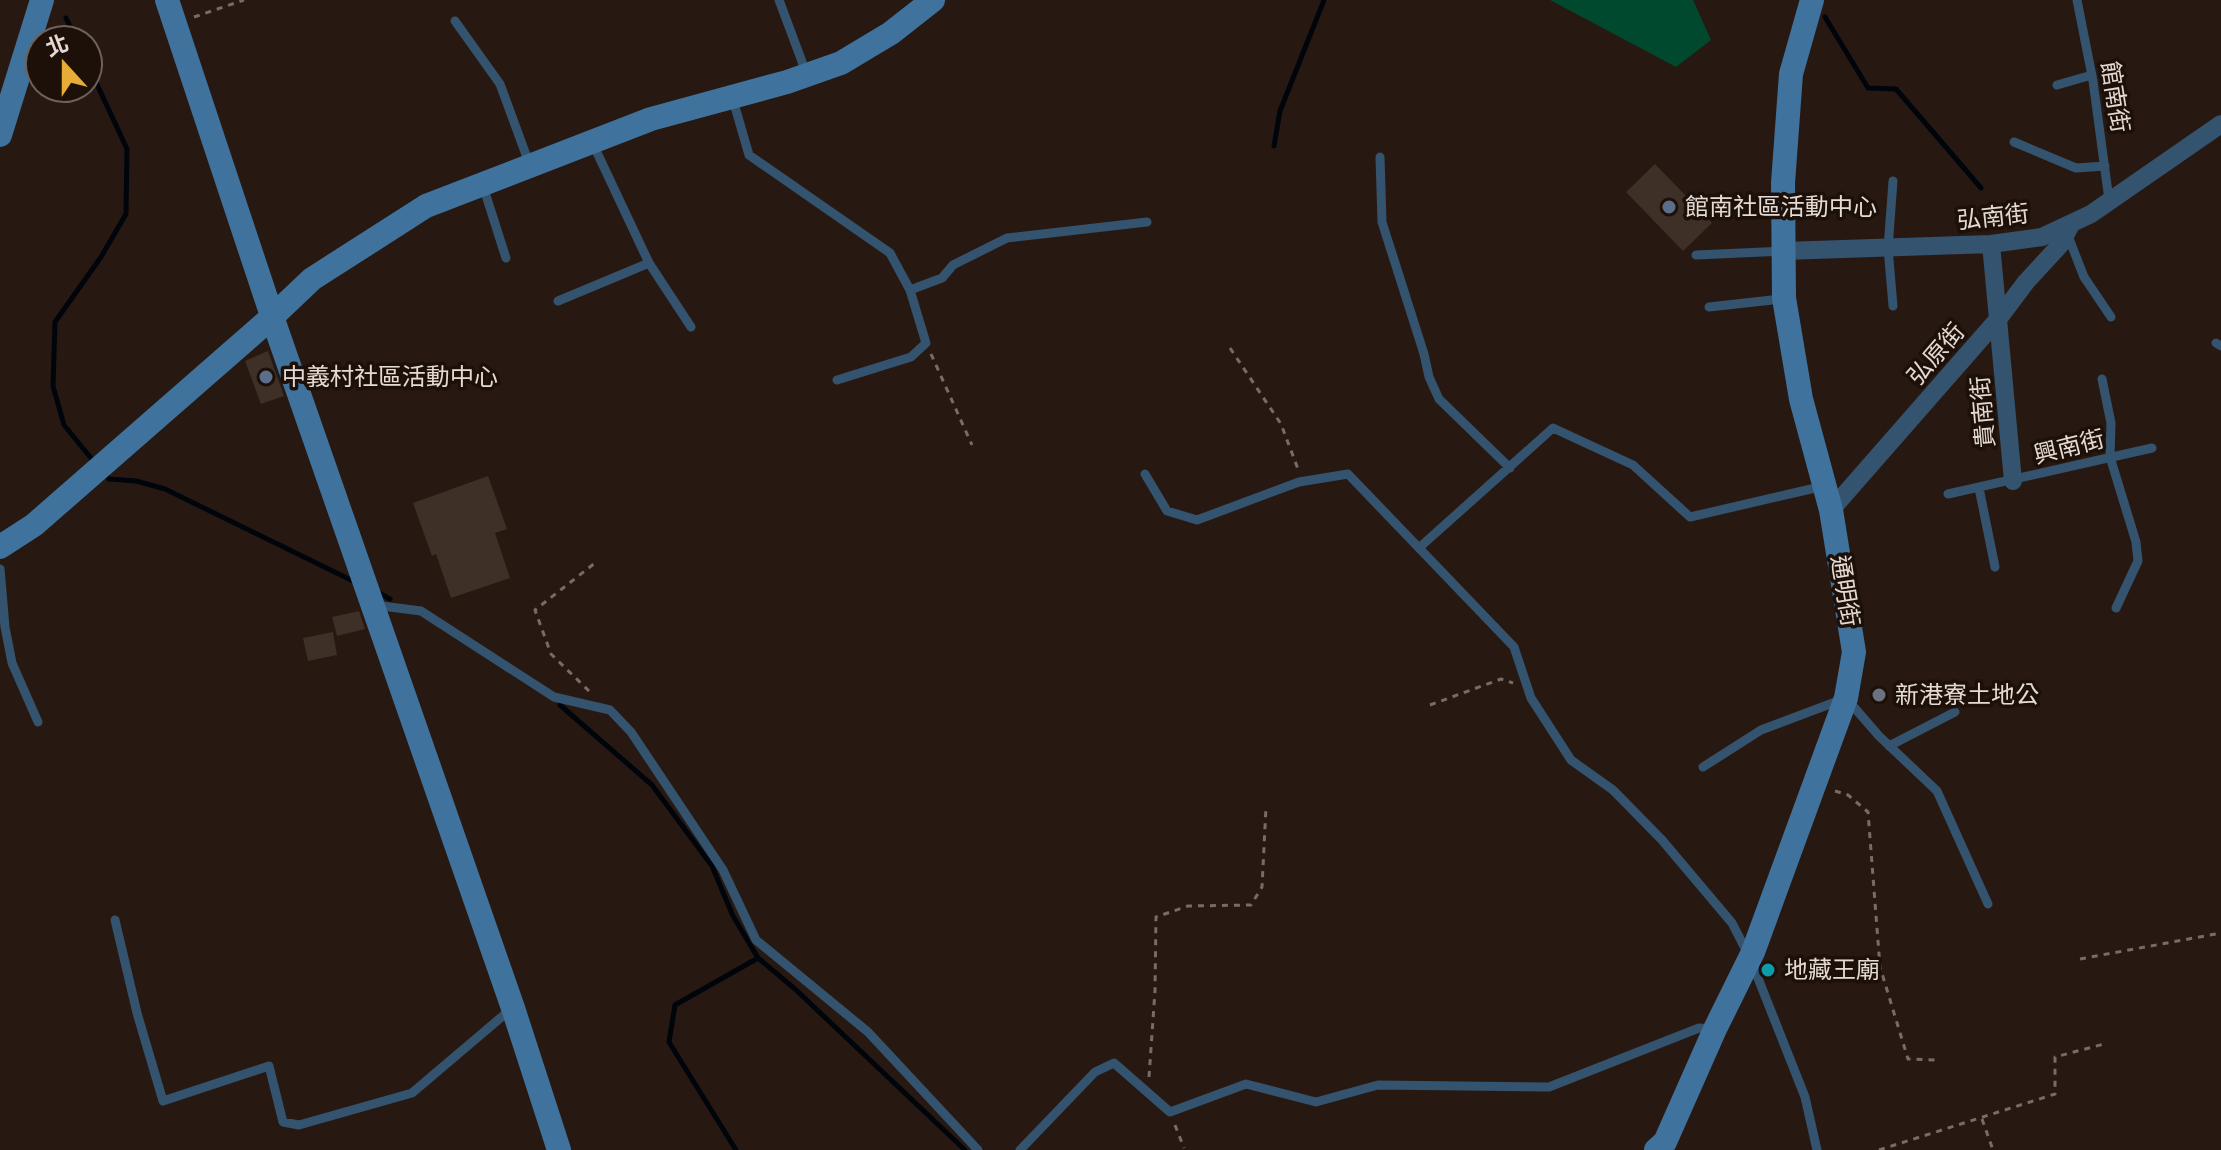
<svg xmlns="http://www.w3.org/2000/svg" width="2221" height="1150" viewBox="0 0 2221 1150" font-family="Signika,'Noto Sans TC',sans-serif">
<rect width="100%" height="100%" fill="#271911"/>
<path fill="#00492f" d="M1550,0h143l18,40 -35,27z"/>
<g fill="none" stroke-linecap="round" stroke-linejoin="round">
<path stroke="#00050c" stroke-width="5" d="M1825,17l43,71 28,1 85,99
M66,18l11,22
M88,65l39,84 -1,65 -25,43 -46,65 -2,64 11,39 31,38
M1274,146l6,-35 44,-111
M104,473l5,6 27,2 29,8 192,94
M377,592l13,7
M560,705l92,80 60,81 21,50 25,42 37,31 170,161
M736,1150l-67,-108 6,-37 83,-47"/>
</g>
<path fill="#3e2f27" d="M1655,164l57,59 -29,28 -57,-59z
M268,351l16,45 -23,8 -16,-43z
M488,476l19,53 -12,4 15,45 -59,20 -15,-44 -4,2 -19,-53z
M359,611l6,18 -28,7 -5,-19z
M333,632l4,23 -29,6 -5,-23z"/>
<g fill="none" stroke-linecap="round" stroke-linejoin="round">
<path stroke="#796c66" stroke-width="3" stroke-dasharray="6 6" stroke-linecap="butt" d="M194,17l50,-17
M1230,348l51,76 17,45
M931,354l41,91
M589,691l-38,-37 -16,-44 60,-47
M1430,705l71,-26 12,4
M1835,791l13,4 20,17 12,155 28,92 29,1
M2080,959l141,-26
M1149,1077l6,-86 1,-74 32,-11 63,-1 11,-18 4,-80
M1982,1119l11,31
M1175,1125l9,23
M1879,1150l176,-56v-37l49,-13"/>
<path stroke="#34536e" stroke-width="9" d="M779,0l28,75
M2077,0l16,81 16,119
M455,21l45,63 29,79
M2057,85l35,-10
M733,100l16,55 141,98 20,37
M2014,142l62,26 29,-2
M593,144l56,119 42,64
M1380,157l2,65 42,132 5,23 10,22 71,69
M1893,181l-5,67 5,58
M483,186l23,72
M2068,236l16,41 27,40
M1696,255l88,-4
M558,301l91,-38
M1709,307l72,-8
M2216,343l5,3
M2102,379l9,44 -1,34 26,85 2,19 -22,47
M837,380l74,-23 15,-14 -16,-53 32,-12 11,-13 54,-27 140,-16
M1145,474l22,37 30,9 102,-38 49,-8 166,173 17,51 40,62 42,30 49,50 70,83 18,35 55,139 12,53
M1979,488l16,79
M1948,494l204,-46
M1420,547l133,-119 80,37 57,52 134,-31
M0,569l5,58 7,36 26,59
M374,605l47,6 133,86 56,13 21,22 92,138 33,70 112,92 110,118
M1889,746l66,-34
M1703,767l58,-37 85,-32 33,38 58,55 51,113
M115,920l22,93 26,88 106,-35 14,56 16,3 113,-32 99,-84
M1020,1150l75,-78 19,-9 56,49 76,-28 70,18 62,-17 171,2 150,-59 15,1"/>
<path stroke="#34536e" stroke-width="18" d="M1991,244l22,237
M1784,251l207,-7 51,-7 49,-23 130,-90
M1831,510l168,-192 27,-36 35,-38 10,-20"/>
<path stroke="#3f729d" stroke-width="24" d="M167,0l109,328 237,680 46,142
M0,135l42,-135
M0,547l34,-22 238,-208 40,-38 114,-73 225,-87 136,-37 54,-19 50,-30 42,-33
M1656,1150l9,-8 50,-113 38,-77 93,-254 8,-46 -23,-142 -30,-111 -17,-101 -1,-115 8,-109 21,-74"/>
</g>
<g fill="#5c6f8a" stroke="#1d1008" stroke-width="3">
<circle cx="1669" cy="207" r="8"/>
<circle cx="266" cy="377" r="8"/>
</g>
<circle fill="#6b7280" stroke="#1d1008" stroke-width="3" cx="1879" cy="695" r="8"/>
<circle fill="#0f9aa8" stroke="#1d1008" stroke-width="3" cx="1768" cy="970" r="8"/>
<g text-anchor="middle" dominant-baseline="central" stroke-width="7" stroke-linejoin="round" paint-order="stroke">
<g font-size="24" fill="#e4dad5" stroke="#1d1008">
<text transform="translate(2115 97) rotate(81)">館南街</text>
<text transform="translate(1993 217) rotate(-6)">弘南街</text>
<text transform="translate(1936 354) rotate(-49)">弘原街</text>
<text transform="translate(1983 412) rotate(-95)">貴南街</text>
<text transform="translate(2069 447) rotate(-14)">興南街</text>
<text transform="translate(1845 591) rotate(81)">通明街</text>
</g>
<g font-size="24" fill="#e4dad5" stroke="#1d1008" text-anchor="start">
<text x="1685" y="207">館南社區活動中心</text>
<text x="282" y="377">中義村社區活動中心</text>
<text x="1895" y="695">新港寮土地公</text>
<text x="1784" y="970">地藏王廟</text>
</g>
</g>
<g transform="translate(64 64) rotate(339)"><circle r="38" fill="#1d1008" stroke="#6d615a" stroke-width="2"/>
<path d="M0-6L14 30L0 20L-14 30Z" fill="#e7ac37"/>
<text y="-12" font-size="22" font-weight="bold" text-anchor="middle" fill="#e4dad5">北</text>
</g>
</svg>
